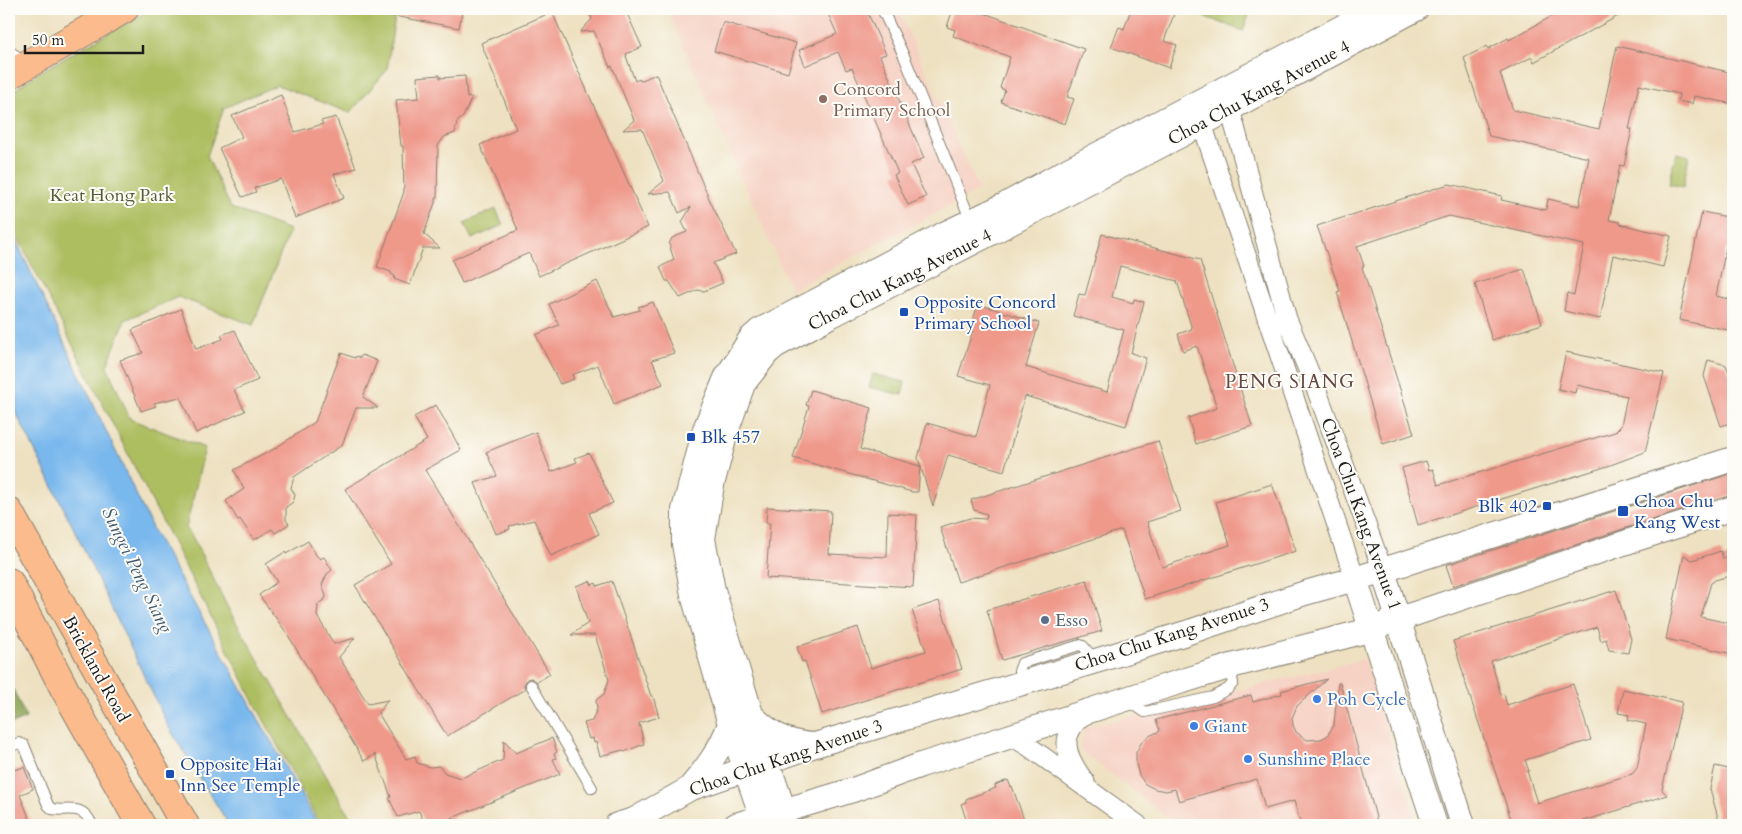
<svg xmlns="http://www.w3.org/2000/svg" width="1742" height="834" viewBox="0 0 1742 834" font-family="Cardo,serif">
<rect width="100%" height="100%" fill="#fdfcf7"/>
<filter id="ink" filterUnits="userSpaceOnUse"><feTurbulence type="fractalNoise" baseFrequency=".02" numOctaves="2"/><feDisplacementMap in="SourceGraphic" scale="10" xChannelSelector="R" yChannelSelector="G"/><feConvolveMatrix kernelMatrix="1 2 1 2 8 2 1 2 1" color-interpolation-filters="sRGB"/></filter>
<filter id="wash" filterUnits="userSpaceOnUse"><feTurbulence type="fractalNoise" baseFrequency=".0096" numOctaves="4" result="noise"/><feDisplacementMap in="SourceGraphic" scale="20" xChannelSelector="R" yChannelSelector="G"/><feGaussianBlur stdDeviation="1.12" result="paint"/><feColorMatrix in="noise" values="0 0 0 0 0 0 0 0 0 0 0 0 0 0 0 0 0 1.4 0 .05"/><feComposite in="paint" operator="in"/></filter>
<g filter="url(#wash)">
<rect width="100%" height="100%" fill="#eee1c1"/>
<path fill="#f6d2c4" d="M667,9h231l81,181 -188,100z
M1365,659l52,166h-240l-96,-74 4,-23z"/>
<path fill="#adbe61" stroke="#646d3e" d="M151,9h245l-9,61 -37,43 -73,-28 -53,23 -17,48 24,52 59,22 -37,95 -75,-28 -53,23 -18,46 23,53 75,29 -19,80 6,8 37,74 126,215h-35l-73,-137 -238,-468v-126l29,-21z
M1193,9h58l-8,22 -51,-19z
M1676,153l13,3 -6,31 -14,-3z
M496,209l7,16 -31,14 -8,-16z
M873,374l32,8 -3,13 -33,-8z"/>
<path fill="#8aa557" stroke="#53603a" d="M9,680l17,38 -17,7z"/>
<path fill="#79b8ed" stroke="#4a6a84" d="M9,226l145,306 164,293h-89l-61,-99 -97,-203 -62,-124z"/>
<g id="blocks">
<path fill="#ef998b" d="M388,9h65l1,2 8,1 -3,16 -71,-13z
M588,9h37l17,38 -16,7 1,2h-1l9,25 4,-2 1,2 16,-7 54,127 26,53 -23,9 10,20 -19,8 -6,-1 -18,8 -11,-17h-3l-6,-14 14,-7 -5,-16 3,-6 15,-6 -5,-10 9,-15 -12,6 -9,-21 -22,2 16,-13 -22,-52 -19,1 11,-10 -22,-54 -2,1 -16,-36 -14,1 12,-13z
M826,9h40l20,45 -6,2 44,102 -13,6 15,33 -18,8 -14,-30 4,-2 -46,-105 -6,2 -8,-18 -33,14 -6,-16 38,-16z
M953,9h20l111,40 -17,48 7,2 -9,25 -64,-22 4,-12 -5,-2 10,-31 -57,-21 2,-6 -8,-3z
M1131,9h45l-12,32 13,4 -8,23 -58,-21 8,-20 5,2z
M1565,9h66l-97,53 -2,-5 -32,16 13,37 86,19 18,-83 116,27v31l-39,-8 -2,8 -14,-3 1,-7 -40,-9 -10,44h3l-8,37 -4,-1 -11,55 11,2v2l51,12 -8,31 -50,-12 -13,64 -36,-8 3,-18 7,2 10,-50 -135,-29 -92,30 7,20 -2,1 52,167 -31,10 -46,-152 3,-1 -23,-65 132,-42 53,12 -1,4 45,10 2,-11 31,7 10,-48 -100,-22 -25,-78 23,-12 1,3 20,-11 1,2z
M552,12l96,215 -109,49 -10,-23 -67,30 -10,-23 66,-30 -38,-85 36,-16 -35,-86z
M723,22l73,21 -8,30 -74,-22z
M440,75v3l25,-2 2,22 5,-1 -9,20 -6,5 -2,11 -11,4 -6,9 -1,51 -13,37 16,14h-17l-13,37 -16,-6 1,-3 -4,-2v-2l-14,-5 27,-75 -1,-46h-2l-5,-46 23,-2 -2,-21z
M281,95l14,37 28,-8 -2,-3 15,-4 20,51 -22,6 10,24 -49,20 -14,-39 -27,9 2,4 -14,5 -23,-49 23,-11 -10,-21z
M1702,212l31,6v31l-7,-1 -10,48 17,4v31l-54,-11z
M1102,234l98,26 52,166 -56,18 -8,-26 29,-10 -20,-62 -14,5 -5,-17 14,-5 -15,-48 -57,-15 -8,31 21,6 1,-4 10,3 -13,51 15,5 -20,68 -101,-30 -21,75 -56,-16 -15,51 -15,-48 9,-35 49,14 14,-52 -32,-9 18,-55 -3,-1 5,-16 61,19 -13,44 81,25 17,-62 -51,-14 6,-22 6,1z
M1524,269l18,55 -50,16 -17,-56z
M597,281l17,36 26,-7 -2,-3 15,-5 21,51 -22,7 11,24 -49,20 -16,-39 -26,10 2,4 -14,5 -24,-49 23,-10 -10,-21z
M181,309l15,40 27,-10 -2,-4 14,-5 23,50 -24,10 11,21 -49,22 -16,-36 -26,6 2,3 -15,5 -21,-51 23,-7 -11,-23z
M1566,352l98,21 -19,79 -37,14 -190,59 -16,-57 24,-7 3,9 4,-1 5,16 177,-53 6,-6 6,-30 -50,-11 -2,8 -17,-4z
M341,353l14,5 1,-2 4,2 2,-3 15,6 -14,36 15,11h-22l-14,37 -48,32 -3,11 4,7 -1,4 -1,3 -7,5v13l3,4 -14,9 -3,-4 -18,11 -14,-21 -2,1 -12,-19 18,-12 -10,-19 40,-21 41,-27z
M1708,360l18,5 4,9 3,-1v49l-12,4 -17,-50z
M811,390l61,18 -12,41 60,17 -2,26h-6l-119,-34 16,-52 -3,-1z
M436,405l25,45 -36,20 125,204 -13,8 -6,-4 -4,1 -3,6 1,4 -78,47 -92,-151 36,-21 -46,-75 82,-49 -13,-23z
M536,432l15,40 26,-10 -2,-4 14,-5 24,50 -24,10 10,21 -48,22 -17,-36 -25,6 1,3 -14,5 -21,-51 22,-7 -11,-24z
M1158,441l23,70 -34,11 15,45 68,-22 -14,-43 56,-18 24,67 -151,48 -23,-69 -164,52 -18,-55 30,-9 16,1 1,-5 -13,-4 -3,-10z
M1733,473v22l-107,33 -173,58 -7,-21z
M767,507l64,4 -2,43 58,3 1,-44 29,2 -4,72 -147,-9 4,-55h-4z
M308,541l8,14 4,4 4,-2 8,13 -5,4 -5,11 4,11 -1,3 -7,5 -1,12 17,28 21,-6 -16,19 29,47 20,-4 -10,13 28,46 9,-3 2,7 13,4 9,-1 6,7 16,5 42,-18 1,-20 12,13 36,-15 5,14 -3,2 2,4 -3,1 7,15 -113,46 1,2 -9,3h-14l-6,-14 -21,6 -9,-19 2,-1 -16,-43 -11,7 -78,-129 -27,-37 18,-13 -11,-18 19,-12 1,2z
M1721,551l2,8 10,-4v20l-18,5 -4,3 -10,34 32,7v30l-67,-15 18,-84 8,5z
M1087,580l15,51 -100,29 -15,-50z
M590,581l2,4 4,-2 1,3 15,-5 39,115h2l6,21 -20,6 5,21 -20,8 -1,-2 -23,6 -4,-14 -2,1 -1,-5 -4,1 -5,-16 8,-2 5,-12 -1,-9 8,-6 5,-14 -14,-45h-24l17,-12 -12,-37z
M1616,590l15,49 -3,14 -19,-3 -3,-11 -5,2 -4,-14 -106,34 10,34 3,-1 3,11 66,-21 18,56 -66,20 4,11h-2l10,32 95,-29 5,-6 9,-44 -18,-4 1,-5 -11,-2 5,-24 59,13 -20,88 5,5 -96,30h-58l-50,-149h1l-11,-35z
M939,601l23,68 -140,45 -17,-53 -3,1 -5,-15 61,-20 13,41 55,-17 -14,-41z
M1327,679l-30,27 -5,12 1,7 3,7 11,8 14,-1 6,-3 7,-11 4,-42h2l38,142h-77l-7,-24 -29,8 -8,-30 -78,22 -4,-12 -9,2 -11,-2 -10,-5 -6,-9 -3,-11v-11l5,-10 8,-7 11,-5 -4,-11 95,-25 2,7 29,-8 -1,-3z
M1715,766l18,4v55h-13l-10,-36z
M10,767l1,4 13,-4 9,22 -13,6 12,30h-23z
M1008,780l3,7 1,-1 14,39h-58l-7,-21 5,-2v-3l30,-11 -1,-3z"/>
</g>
</g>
<g filter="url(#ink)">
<use href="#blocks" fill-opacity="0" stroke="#857e6e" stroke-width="1"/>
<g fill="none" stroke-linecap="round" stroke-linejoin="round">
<defs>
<path id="service" d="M882,9l22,47 67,165
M9,51l18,12
M1023,682l-4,-11 3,-8 58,-18 3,1 5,6 10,8
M531,685l61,103
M1127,700l18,12 68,-15 15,-8 5,-6 -1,-6 3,-11
M9,747l10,-4 5,2 24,60 4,4c17,3 31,-6 40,16"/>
<path id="minor" d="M1227,98l60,221 30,72 66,180
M1198,112l157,467
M1011,736l17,10 110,79
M1085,782c-21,-28 -28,-47 3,-71"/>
<path id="tertiary" d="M1383,571l80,254
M1355,579l80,246
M752,716c20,19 35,28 63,29
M689,789c17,-20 32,-40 41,-65
M784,811l-33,-97 -38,-124 -10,-51 9,-54 13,-50 18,-51 24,-31 8,-7 53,-29 351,-181 237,-127
M762,817l-32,-93 -37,-129 -9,-51v-34l21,-81 21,-51 25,-40 8,-7 187,-98 59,-28 63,-35 309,-161
M617,825l17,-5 55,-31 126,-44 284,-85 87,-27 119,-40 50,-14 378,-120
M736,825l117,-35 68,-25 239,-77 75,-23 123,-32 272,-92 103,-33"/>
<path id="primary" d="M9,512l176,313
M9,582l56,108 76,135"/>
<path id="motorway" d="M9,75l115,-66"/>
</defs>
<use href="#service" stroke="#857e6e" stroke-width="12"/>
<use href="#minor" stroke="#857e6e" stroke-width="21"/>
<use href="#tertiary" stroke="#857e6e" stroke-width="26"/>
<use href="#primary" stroke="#857e6e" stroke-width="30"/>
<use href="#motorway" stroke="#857e6e" stroke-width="30"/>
<use href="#service" stroke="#fff" stroke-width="10"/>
<use href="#minor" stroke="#fff" stroke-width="19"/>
<use href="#tertiary" stroke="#fff" stroke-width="24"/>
<use href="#primary" stroke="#fbbb8d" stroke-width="28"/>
<use href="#motorway" stroke="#fbbb8d" stroke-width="28"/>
</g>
</g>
<circle fill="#8d6e63" stroke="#fdfcf7" stroke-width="2" cx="823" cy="99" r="5"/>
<g fill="#1a4fb4" stroke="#fdfcf7" stroke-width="2">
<rect x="899" y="307" width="10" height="10" rx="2.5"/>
<rect x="686" y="432" width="10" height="10" rx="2.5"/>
<rect x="1542" y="501" width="10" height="10" rx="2.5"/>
<rect x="1617" y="505" width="12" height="12" rx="2.5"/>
<rect x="165" y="769" width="10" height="10" rx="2.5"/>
</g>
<circle fill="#5c6f8a" stroke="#fdfcf7" stroke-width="2" cx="1045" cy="620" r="5"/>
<g fill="#3f7fe0" stroke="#fdfcf7" stroke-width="2">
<circle cx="1317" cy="699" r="5"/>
<circle cx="1194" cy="726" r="5"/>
<circle cx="1248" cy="759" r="5"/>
</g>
<g text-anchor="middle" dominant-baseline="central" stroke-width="4" stroke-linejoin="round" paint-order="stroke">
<g font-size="18" fill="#785e54" stroke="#fdfcf7" text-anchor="start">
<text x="833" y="89">Concord<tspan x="833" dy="21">Primary School</tspan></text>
</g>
<g font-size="18" fill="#1c1c1c" stroke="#fdfcf7">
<text transform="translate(1259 93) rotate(-28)">Choa Chu Kang Avenue 4</text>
<text transform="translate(900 280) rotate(-27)">Choa Chu Kang Avenue 4</text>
<text transform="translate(1361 514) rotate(70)">Choa Chu Kang Avenue 1</text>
<text transform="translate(1172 635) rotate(-18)">Choa Chu Kang Avenue 3</text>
<text transform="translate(96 669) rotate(61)">Brickland Road</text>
<text transform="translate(786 758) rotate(-19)">Choa Chu Kang Avenue 3</text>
</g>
<g font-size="18" fill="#565d38" stroke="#fdfcf7">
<text x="112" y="195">Keat Hong Park</text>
</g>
<g font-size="18" fill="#164399" stroke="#fdfcf7" text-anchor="start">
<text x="914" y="302">Opposite Concord<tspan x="914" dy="21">Primary School</tspan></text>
<text x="701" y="437">Blk 457</text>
<text x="1634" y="501">Choa Chu<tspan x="1634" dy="21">Kang West</tspan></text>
<text x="1537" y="506" text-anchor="end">Blk 402</text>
<text x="180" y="764">Opposite Hai<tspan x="180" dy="21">Inn See Temple</tspan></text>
</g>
<g font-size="18" fill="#4e5e75" stroke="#fdfcf7" text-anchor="start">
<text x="1055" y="620">Esso</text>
</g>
<g font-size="18" fill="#366cbe" stroke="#fdfcf7" text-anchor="start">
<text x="1327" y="699">Poh Cycle</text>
<text x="1204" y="726">Giant</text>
<text x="1258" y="759">Sunshine Place</text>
</g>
<g font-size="19" letter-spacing="1" fill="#664843" stroke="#fdfcf7">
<text x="1290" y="382">PENG SIANG</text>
</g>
<g font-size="19" font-style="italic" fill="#415a70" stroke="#fdfcf7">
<text transform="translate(137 570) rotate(64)">Sungei Peng Siang</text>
</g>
</g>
<rect width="1742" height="834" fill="none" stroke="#fdfcf7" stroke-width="30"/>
<path d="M25 45v8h118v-8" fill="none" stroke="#1c1c1c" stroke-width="2.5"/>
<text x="32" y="45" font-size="15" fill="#1c1c1c" stroke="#fdfcf7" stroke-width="4" paint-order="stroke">50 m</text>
</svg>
